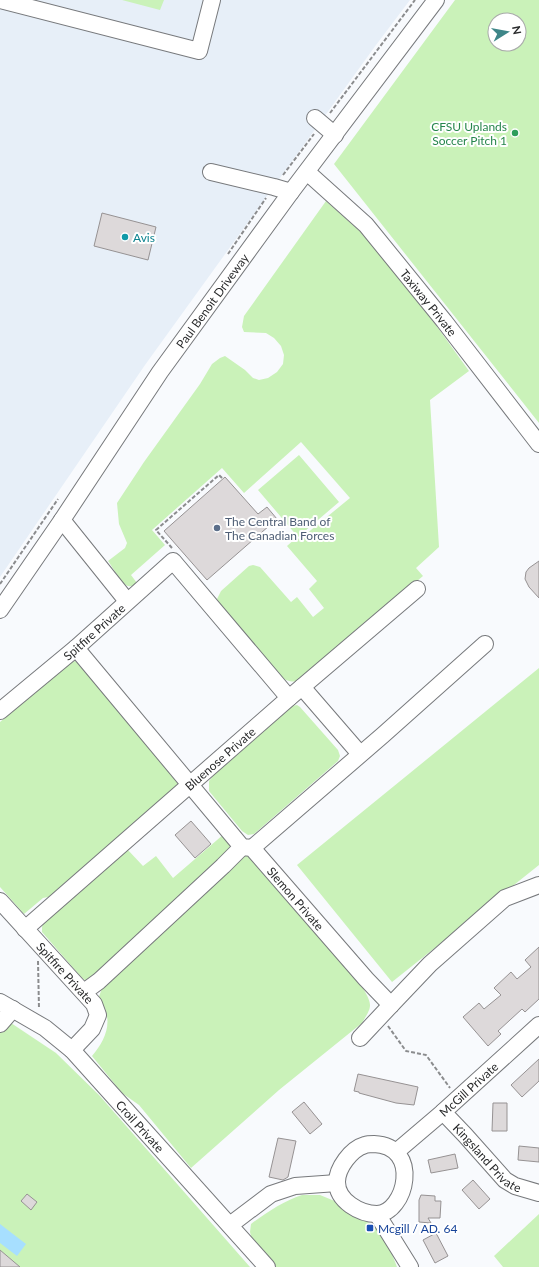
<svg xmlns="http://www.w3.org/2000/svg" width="539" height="1267" viewBox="0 0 539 1267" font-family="Lato,sans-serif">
<rect width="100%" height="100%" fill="#f8fafd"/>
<path fill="#e7eff8" d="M0,0h410l-34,45 -231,320 -145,212z"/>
<path fill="#caf2b9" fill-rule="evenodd" d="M122,0h42l-4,10z
M455,0h84v423l-205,-259zM495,20h24v24h-24z
M326,201l36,32 20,23 56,72 31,43 -39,29 9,147 -23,21 7,8 -123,105c-6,1 -10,1 -16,-2l-62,-71 -5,-9 4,-8 28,-25 4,-1 7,2 31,35 6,-5 16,20 11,-9 -15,-19 8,-8 -30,-35 9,-8 4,1 50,-41 -49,-56 -57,51 -22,-25 -70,62 13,15 -34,30 6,8c-3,2 -5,4 -9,3 -6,-1 -16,-20 -20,-25l17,-13 2,-5 -8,-19 -2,-21 27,-41 56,-78 12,-20 8,-6 5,-2 20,14 8,8 6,2 9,-2 9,-6 6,-8 1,-9 -3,-9 -7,-8 -8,-5 -22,-1 -2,-5 2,-11z
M299,455l40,47 -41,35 -40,-47z
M75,661l3,2 100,116 1,6 -126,111 -10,2 -19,16 -24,-27v-165l69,-59z
M539,668v197l-147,117 -95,-117z
M297,705l3,2 38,43 2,6 -2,5 -84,73 -6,1 -6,-4 -33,-40v-10l5,-6 78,-69z
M224,834c6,7 7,11 5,19l-139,127 -4,1 -5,-4 -39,-45v-5l2,-6 83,-72 16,17 13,-10 17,22z
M244,856h4l115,132c10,18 9,18 -1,35l-83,67 -88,78 -52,-63 -17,-12 -30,-37c11,-13 20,-29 13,-47 -1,-3 -5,-7 -7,-10l5,-13z
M0,1017l11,6 45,30 43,42 151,172h-250z
M302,1195h18l17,7 43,28 5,6 12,31h-121l-24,-27 -2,-8 1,-8c16,-12 33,-23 51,-29z
M539,1214v53h-36l-9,-11z"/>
<path fill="#a7dfff" d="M0,1224l26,20 -9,12 -17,-13z"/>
<path fill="#ddd9da" stroke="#969293" d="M102,213l54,14 -8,33 -54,-14z
M225,477l33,37 9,-7 10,12 -70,61 -43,-49z
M539,561v37l-10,-11 -4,-8 1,-7 3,-4z
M191,821l20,23 -16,14 -20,-23z
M539,947v52l-14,13 -3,-3 -24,22 3,3 -13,12 -25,-29 16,-14 5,6 17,-14 -7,-7 17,-16 6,7 14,-12 -6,-7z
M539,1059v22l-17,16 -11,-12z
M358,1074l60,13 -4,18 -18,-2 -37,-10v-1l-5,-1z
M304,1102l18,22 -12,10 -18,-22z
M493,1103h14v28h-15z
M278,1138l18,3 -8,36 -5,3 -14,-3z
M519,1146l20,2v14l-21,-2z
M455,1154l3,14 -27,5 -3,-13z
M473,1180l17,19 -11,10 -17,-19z
M27,1194l10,8 -6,8 -10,-9z
M421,1195l14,1v5h6l-1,17h-12l3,5 -12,-1v-22z
M436,1233l12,23 -13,7 -12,-23z
M0,1250l20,17h-20z"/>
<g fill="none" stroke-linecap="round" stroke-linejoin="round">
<defs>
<g id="minor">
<path d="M0,0l199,51 13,-51"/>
<path d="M315,118l20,17"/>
<path d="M211,172l63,15 17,5"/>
<path id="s1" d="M307,172l59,53 78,96 95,123"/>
<path d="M62,520l65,81"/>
<path id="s2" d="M0,610l62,-90 98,-148 131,-180 145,-192"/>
<path id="s3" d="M76,648l166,199 10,1 114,131 25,26 39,-41 75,-66 34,-13"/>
<path d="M302,687l58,67"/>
<path id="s4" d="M0,711l76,-63 97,-87 116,137"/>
<path d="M252,848l131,-113 102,-91"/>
<path id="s5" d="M0,901l94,103 4,11 -6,14 -20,21"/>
<path id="s6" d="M25,929l264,-231 128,-109"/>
<path d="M84,992l15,-11 124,-115 19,-19"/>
<path id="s7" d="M0,1002l45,26 27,22 195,217"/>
<path d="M0,1024l13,-15"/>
<path d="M360,1038l31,-33"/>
<path id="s8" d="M443,1112l22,23 40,45 10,6 24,7"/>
<path d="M374,1144c48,2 32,69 3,70 -17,0 -40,-13 -40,-32 0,-14 14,-33 28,-37 3,-1 6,-1 9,-1z"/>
<path id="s9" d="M396,1152l47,-40 96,-87"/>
<path d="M377,1214l33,53"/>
<path d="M230,1225l41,-31 24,-8 42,-3"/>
</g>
</defs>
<use href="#minor" stroke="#77797c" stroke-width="18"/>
<path stroke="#8b8c8e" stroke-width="2" stroke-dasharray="4 2" stroke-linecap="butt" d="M330,113l85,-113
M283,175l31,-41
M228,254l38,-56
M172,548l-16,-18 63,-55 4,4
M0,584l58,-85
M38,961l1,48
M388,1026l18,25 20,4 24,33"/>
<use href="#minor" stroke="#fff" stroke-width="16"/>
</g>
<circle fill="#2e9e5b" stroke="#fff" stroke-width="1.5" cx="515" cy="133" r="4"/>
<circle fill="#0f9aa8" stroke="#fff" stroke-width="1.5" cx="125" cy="237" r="4"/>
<circle fill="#5c6f8a" stroke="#fff" stroke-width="1.5" cx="217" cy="528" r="4"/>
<rect fill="#1a4fb4" stroke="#fff" stroke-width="1.5" x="366" y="1224" width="8" height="8" rx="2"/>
<g text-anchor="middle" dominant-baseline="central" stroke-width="4" stroke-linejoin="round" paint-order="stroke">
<g font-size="12" fill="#27864d" stroke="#fff" text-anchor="end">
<text x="507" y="126">CFSU Uplands<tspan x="507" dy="14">Soccer Pitch 1</tspan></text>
</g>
<g font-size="12" fill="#0d838f" stroke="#fff" text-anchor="start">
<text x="133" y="237">Avis</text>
</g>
<g font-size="12" fill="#292a2b" stroke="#fff">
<text stroke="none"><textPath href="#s2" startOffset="375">Paul Benoit Driveway</textPath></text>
<text stroke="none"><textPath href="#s1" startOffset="179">Taxiway Private</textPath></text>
<text stroke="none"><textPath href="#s4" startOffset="123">Spitfire Private</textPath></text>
<text stroke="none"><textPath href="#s6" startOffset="259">Bluenose Private</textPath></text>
<text stroke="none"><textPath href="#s3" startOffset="336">Slemon Private</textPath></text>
<text stroke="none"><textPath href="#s5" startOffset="97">Spitfire Private</textPath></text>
<text stroke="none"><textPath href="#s9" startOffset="96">McGill Private</textPath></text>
<text stroke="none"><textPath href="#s7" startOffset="189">Croil Private</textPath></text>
<text stroke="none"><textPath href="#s8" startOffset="64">Kingsland Private</textPath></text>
</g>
<g font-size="12" fill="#4e5e75" stroke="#fff" text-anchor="start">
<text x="225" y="521">The Central Band of<tspan x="225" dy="14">The Canadian Forces</tspan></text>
</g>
<g font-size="12" fill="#164399" stroke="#fff" text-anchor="start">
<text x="378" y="1228">Mcgill / AD. 64</text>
</g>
</g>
<g transform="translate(507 32) rotate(79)"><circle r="19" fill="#ffffff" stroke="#a9aaaa"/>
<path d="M0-3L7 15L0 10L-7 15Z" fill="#3e8688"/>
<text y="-6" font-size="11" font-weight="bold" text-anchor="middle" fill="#292a2b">N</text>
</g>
</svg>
